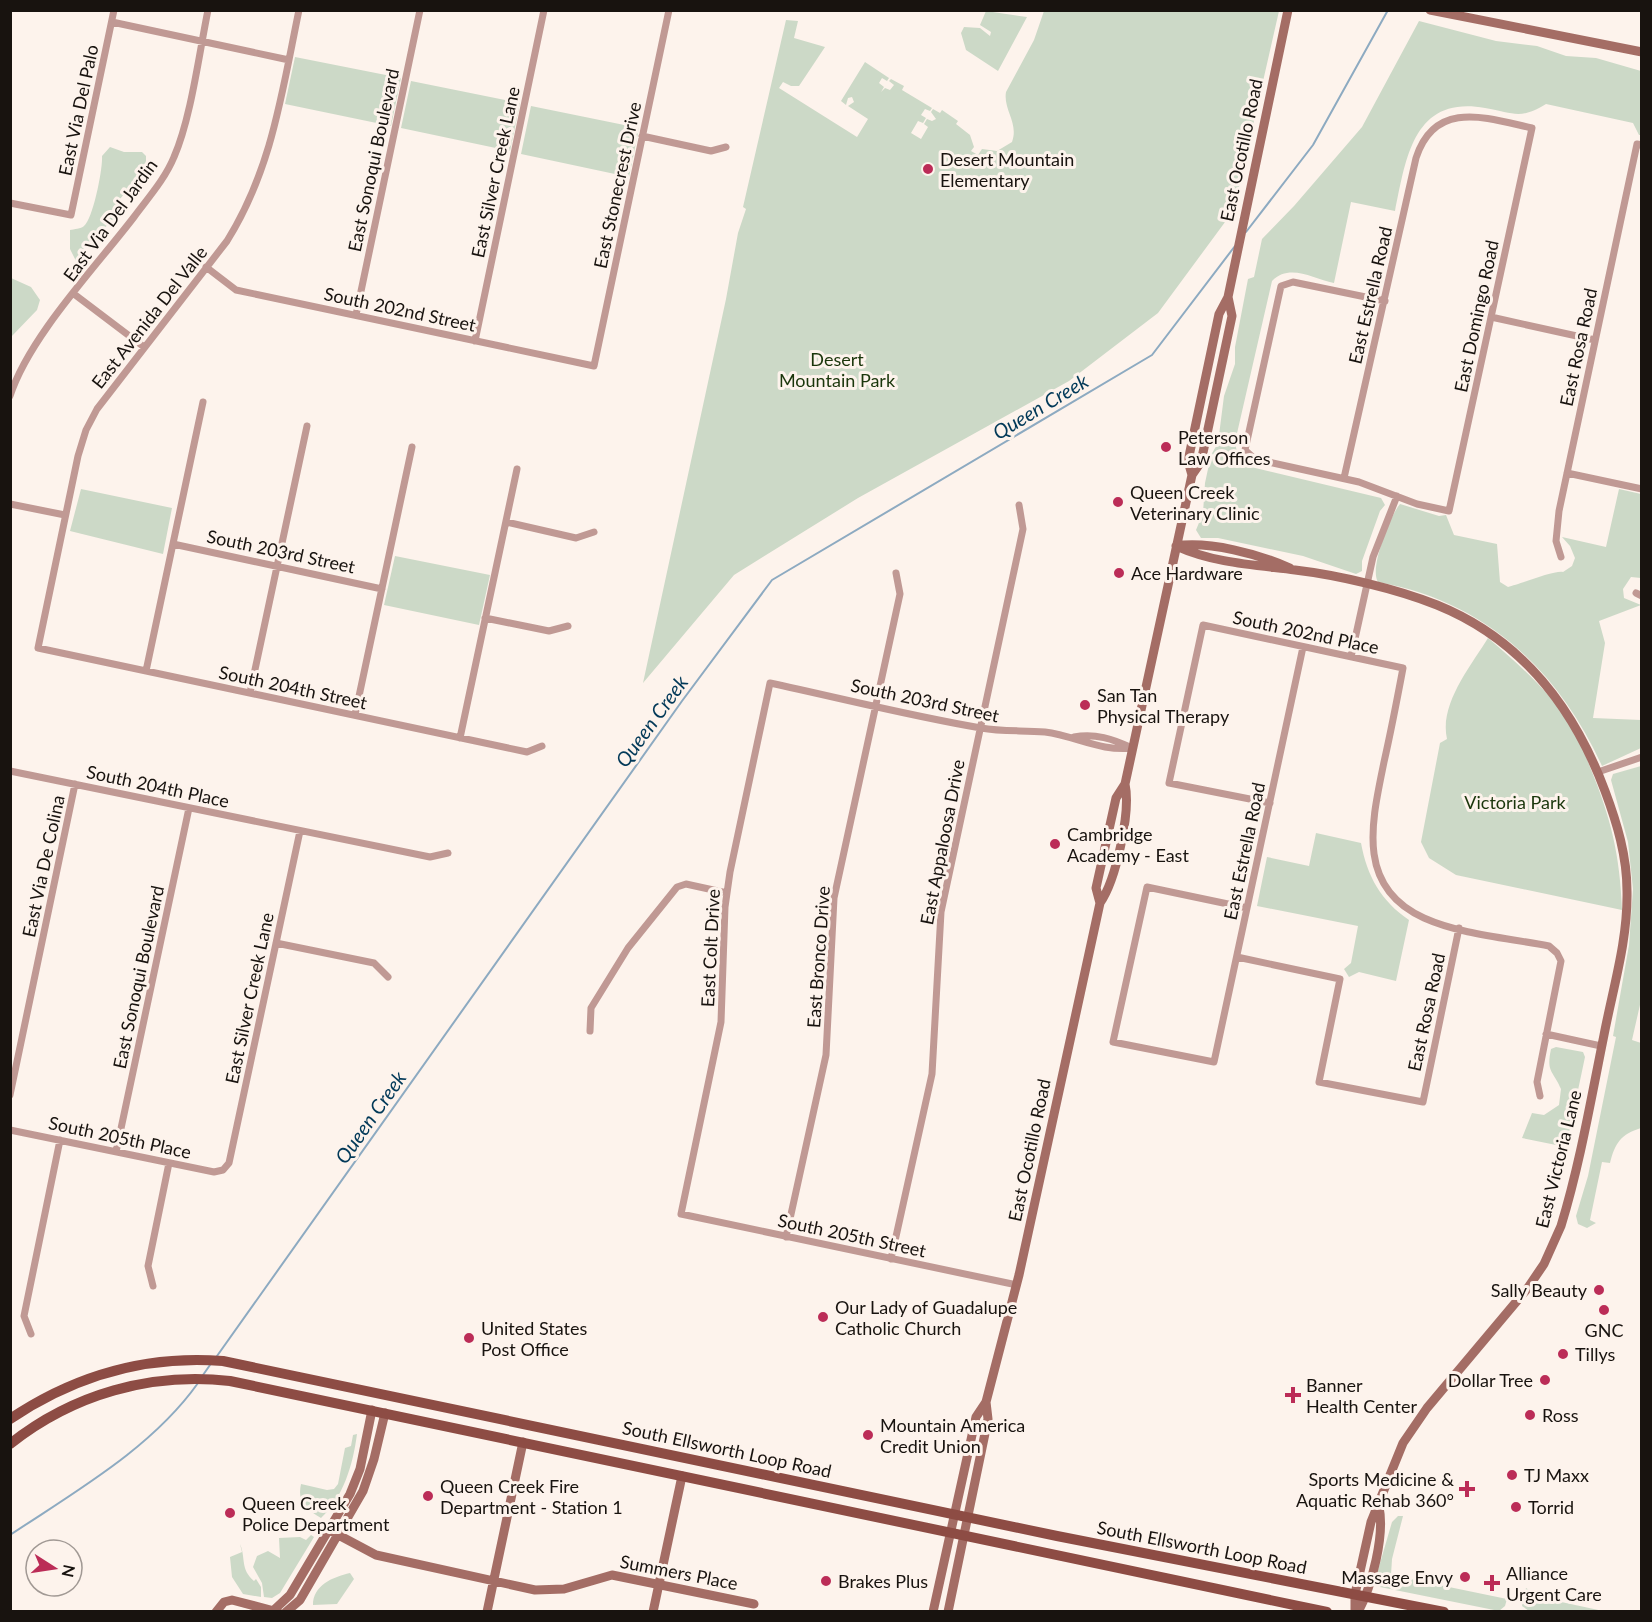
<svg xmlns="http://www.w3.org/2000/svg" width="1652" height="1622" viewBox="0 0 1652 1622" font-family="Lato,sans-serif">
<rect width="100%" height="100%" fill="#fdf3ec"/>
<path fill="#ccd9c7" d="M986,11l41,6 -29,54 -32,-21 -5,-17 3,-6 16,1 10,8 1,-4 -11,-7z
M1044,11h235l-40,176 -11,31 -70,95 -89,68 -211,117 -124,77 -91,108 83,-384 12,-66 8,-24 -3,-2 43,-187 12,1 -4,17 31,9 -26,39h-8l-8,-4 -4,6 78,49 11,-18 -20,-13 6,-4 -2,-5 -4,1 -2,7 -5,-4 24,-39 24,16 -2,3 -5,-3 -3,5 5,4 -3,5 4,-4 5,2 4,-5 -5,-4 2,-2 13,7 -2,4 30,18 -2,3 -5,-2 -4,6 5,3 -3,5 -5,-2 -7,12 10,6 7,-12 -4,-3 3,-5 5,2 4,-2 -5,-7 2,-3 7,4 2,-3 16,11 -2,3 14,11 4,12 -3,4 7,4 4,-6 15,2 15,-9c7,-19 -9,-32 -6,-50l28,-52z
M1419,21l77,20 41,5 29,10 30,2 45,13v64h-2l-6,-12 -87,-19c-26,16 -32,9 -61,4 -72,-13 -79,51 -90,103l-44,-9 -17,81c-21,-4 -44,-20 -62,-2l-37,161 3,16 13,9 130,31 4,7 -5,6 -18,50v10l-6,3 -53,-18 -85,-18h-17l-5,-8 7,-17 2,-30 6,-28 7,-12 6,-47 11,-32v-17l13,-68 6,-2 8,-38 32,-33 68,-79z
M295,57l106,21 -10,48 -106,-22z
M411,81l109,22 -10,48 -109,-23z
M531,106l108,22 -10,49 -108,-23z
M110,147l14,5h18l4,4v11l-26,32 -8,22 -25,23 -11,17 -6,-12v-19c4,-1 11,-1 14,-4 9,-7 19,-58 18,-70z
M11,278l20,9 9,13 -3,10 -26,27z
M81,489l91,19 -9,46 -93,-23z
M1619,489l22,5v84l-10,-1 -8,12 1,9 17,7 -42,16 6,22 -12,75 48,2v28l-39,18c-44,-97 -118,-165 -224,-184 -9,-13 12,-66 22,-78l39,12 7,-1 8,20 43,9 3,38 8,5c12,-3 47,-17 55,-15l9,-6 3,-8 -5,-12 -8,-9 44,10z
M395,556l95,19 -11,50 -95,-20z
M1488,638c29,25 58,50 80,83 9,13 16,30 22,46 21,51 30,88 32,143l-166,-35 -27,-17 -8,-16 19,-99 7,-4c-8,-35 24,-73 41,-101z
M1641,766l1,230 -10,44 9,3v85c-20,6 -26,15 -31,35l-8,-1 -12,58 6,3 -9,5 -9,-4 -2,-8 12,-40 28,-139 -3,-1 16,-91 4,-56 -5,-47 -17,-62 2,-6z
M1316,833l45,10c6,33 20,58 48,77l-13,61 -37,-9 -10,5 -5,-8 7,-6 7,-37 -101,-20 10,-49 42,9z
M1556,1047l27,5 2,5 -19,90 -44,-9 10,-25 12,2 15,-10 2,-16c-8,-19 -15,-16 -10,-40z
M357,1434c-4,31 -14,64 -36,84 -15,-9 -24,-15 -20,-34l26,6 7,-1 4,-5 7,-36 6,-2 2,-11z
M1398,1516h5l-11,43 -1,16 116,24 -2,7 -6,5 -119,-24 -4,-10 16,-55z
M311,1535l3,2 -34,56 -8,5 -8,-1 -2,-14 -9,-16 4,-11 11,-5 12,7 -1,-20 21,-1 6,3z
M240,1544c6,14 0,25 14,37l2,-2 5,8v10l-18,-3 -11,-17 -2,-20 12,-5z
M350,1573l4,6 -17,25 -24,1c0,-20 20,-28 37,-32z
M1526,1588l3,2v5l74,16h-74l-7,-5z"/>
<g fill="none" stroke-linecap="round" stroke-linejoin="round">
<path stroke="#8daac1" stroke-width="2" d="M1246,232l67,-87 75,-135
M217,1356l465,-655 90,-121 380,-225 83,-109
M203,1375l7,-10
M10,1535c66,-44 142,-87 188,-152"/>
<path stroke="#c09994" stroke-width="7" d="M299,10c-17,82 -27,159 -72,231l-130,168 -11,21 -8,26 -40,192 489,104 15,-6
M112,22l177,38
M642,136l69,15 15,-4
M10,203l61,12 43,-205
M206,267l30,23 358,76 75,-356
M74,294l70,53
M356,315l64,-305
M1491,317l104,23
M475,341l69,-331
M10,396c19,-59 85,-128 124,-179 14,-19 31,-38 40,-60 17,-39 25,-103 34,-147
M1567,473l75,16
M1344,478l72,-320c19,-59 71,-40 116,-30l-83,383 -32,-7 -58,-22 -104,-23 -10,-9 36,-164 12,-4 92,19
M10,504l55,11
M506,522l70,16 18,-6
M173,544l209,45
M1561,557l-5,-16 3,-30 78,-367 5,1
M1636,593l6,3
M485,618l64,13 19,-5
M1351,657l22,-100 24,-61
M146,671l57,-269
M250,693l57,-267
M355,715l57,-268
M1074,737c21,-4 39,2 58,11
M460,738l57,-269
M10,771l420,86 18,-4
M1598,772l44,-15
M1270,803l-101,-20 34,-158 200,43c-6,32 -12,63 -19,94 -12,59 -29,125 40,156 38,17 85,20 125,28l8,7 4,8 -24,121 3,14
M1247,908l-100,-21 -34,155 101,20 89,-415
M276,943l98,20 14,14
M1237,957l103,22 -21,103 104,20 36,-174
M590,1031l1,-23 37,-60 49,-61 9,-3 41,9
M1546,1034l55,12
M10,1095l65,-311
M10,1130l204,42 9,-2 6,-7 71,-332
M116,1152l73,-344
M786,1237l40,-182 8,-157 66,-304 -4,-21
M891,1259l41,-185 9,-162 82,-383 -4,-24
M1017,1285l-336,-71 40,-192 4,-115 5,-35 40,-189c70,15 140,33 211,45 21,4 42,2 64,4 31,4 56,20 88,16
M153,1286l-5,-20 21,-103
M31,1334l-7,-18 36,-176"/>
<path stroke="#a46d65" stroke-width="9" d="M1430,10l212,42
M1192,475l-4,-14 31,-147 9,-17 60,-287
M1176,546c37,17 79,19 119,24 43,5 102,19 142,35 84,34 137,103 168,186 12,32 22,65 22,100 1,49 -14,97 -23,144 -13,64 -24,129 -43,191l-17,38 -17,25 -100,119 -24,35 -32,79 -16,72v18
M1176,546c33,-5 83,8 114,22
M1100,903l-4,-15 20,-90 9,-14 67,-309 9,-13 31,-146 -4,-19
M329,1530l47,25 159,35 29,-1 48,-14 142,29
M275,1609l15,-14 60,-101 10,-25 12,-59
M216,1612l8,-10 8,-2 46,12
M286,1612l14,-12 63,-109 11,-32 11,-46
M487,1612l36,-170
M653,1612l29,-136
M933,1612l43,-195 10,-15 33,-127 81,-372c16,-23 31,-91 25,-119
M948,1612l40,-193 -2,-17
M1358,1612c14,-26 27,-77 21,-105"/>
<path stroke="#8d4c44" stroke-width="10" d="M10,1419c64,-43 136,-64 213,-58l834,175 387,76
M10,1444c63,-50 141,-72 220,-63l1097,231"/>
</g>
<g fill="#bb2c57" stroke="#fdf3ec" stroke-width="2">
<circle cx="928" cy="169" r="6"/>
<circle cx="1166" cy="447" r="6"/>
<circle cx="1118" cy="502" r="6"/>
<circle cx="1119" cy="573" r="6"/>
<circle cx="1085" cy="705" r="6"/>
<circle cx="1055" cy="844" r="6"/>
<circle cx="1599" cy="1290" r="6"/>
<circle cx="1604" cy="1310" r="6"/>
<circle cx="823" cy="1317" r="6"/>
<circle cx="469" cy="1338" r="6"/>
<circle cx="1563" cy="1354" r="6"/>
<circle cx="1545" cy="1380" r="6"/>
<path d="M1290 1386h6v6h6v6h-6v6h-6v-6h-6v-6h6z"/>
<circle cx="1530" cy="1415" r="6"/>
<circle cx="868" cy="1435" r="6"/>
<circle cx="1512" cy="1475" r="6"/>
<path d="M1464 1480h6v6h6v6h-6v6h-6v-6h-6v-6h6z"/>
<circle cx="428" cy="1496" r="6"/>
<circle cx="1516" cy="1507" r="6"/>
<circle cx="230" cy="1513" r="6"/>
<circle cx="1465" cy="1577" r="6"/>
<circle cx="826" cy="1581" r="6"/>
<path d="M1489 1574h6v6h6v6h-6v6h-6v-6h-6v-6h6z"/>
</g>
<g text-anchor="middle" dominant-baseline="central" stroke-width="6" stroke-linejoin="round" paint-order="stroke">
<g font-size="18" fill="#18130f" stroke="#fdf3ec">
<text transform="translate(78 110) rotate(-78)">East Via Del Palo</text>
<text transform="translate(1241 150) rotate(-78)">East Ocotillo Road</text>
<text transform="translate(373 160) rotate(-78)">East Sonoqui Boulevard</text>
<text transform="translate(495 172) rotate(-78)">East Silver Creek Lane</text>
<text transform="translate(617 185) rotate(-78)">East Stonecrest Drive</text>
<text transform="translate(110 220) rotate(-54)">East Via Del Jardin</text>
<text transform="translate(1370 295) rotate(-77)">East Estrella Road</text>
<text transform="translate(400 309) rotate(12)">South 202nd Street</text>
<text transform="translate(1476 316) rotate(-78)">East Domingo Road</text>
<text transform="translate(149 317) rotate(-52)">East Avenida Del Valle</text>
<text transform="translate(1578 347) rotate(-78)">East Rosa Road</text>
<text transform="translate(281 551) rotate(12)">South 203rd Street</text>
<text transform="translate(1306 632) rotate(12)">South 202nd Place</text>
<text transform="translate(293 687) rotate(12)">South 204th Street</text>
<text transform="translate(925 700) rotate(12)">South 203rd Street</text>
<text transform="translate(158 786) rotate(12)">South 204th Place</text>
<text transform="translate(942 842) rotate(-79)">East Appaloosa Drive</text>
<text transform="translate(1244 851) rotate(-78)">East Estrella Road</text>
<text transform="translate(43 866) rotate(-78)">East Via De Colina</text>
<text transform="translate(710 948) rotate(-87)">East Colt Drive</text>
<text transform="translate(818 957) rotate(-86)">East Bronco Drive</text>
<text transform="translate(138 977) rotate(-78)">East Sonoqui Boulevard</text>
<text transform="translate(249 998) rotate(-78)">East Silver Creek Lane</text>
<text transform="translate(1426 1012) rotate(-78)">East Rosa Road</text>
<text transform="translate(120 1137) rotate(12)">South 205th Place</text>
<text transform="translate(1029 1150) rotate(-78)">East Ocotillo Road</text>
<text transform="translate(1558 1159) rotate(-76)">East Victoria Lane</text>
<text transform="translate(852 1235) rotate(12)">South 205th Street</text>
<text transform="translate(727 1449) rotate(12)">South Ellsworth Loop Road</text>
<text transform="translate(1202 1547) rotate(11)">South Ellsworth Loop Road</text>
<text transform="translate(679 1572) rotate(11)">Summers Place</text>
</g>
<g font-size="18" fill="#18130f" stroke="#fdf3ec" text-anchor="start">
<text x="940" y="159">Desert Mountain<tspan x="940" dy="21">Elementary</tspan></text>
<text x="1178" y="437">Peterson<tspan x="1178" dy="21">Law Offices</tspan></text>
<text x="1130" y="492">Queen Creek<tspan x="1130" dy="21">Veterinary Clinic</tspan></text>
<text x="1131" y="573">Ace Hardware</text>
<text x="1097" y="695">San Tan<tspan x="1097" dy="21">Physical Therapy</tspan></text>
<text x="1067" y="834">Cambridge<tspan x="1067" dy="21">Academy - East</tspan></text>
<text x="1587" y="1290" text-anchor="end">Sally Beauty</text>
<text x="835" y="1307">Our Lady of Guadalupe<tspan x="835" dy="21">Catholic Church</tspan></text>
<text x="481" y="1328">United States<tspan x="481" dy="21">Post Office</tspan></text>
<text x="1604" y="1330" text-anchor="middle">GNC</text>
<text x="1575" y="1354">Tillys</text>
<text x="1533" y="1380" text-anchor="end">Dollar Tree</text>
<text x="1306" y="1385">Banner<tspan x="1306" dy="21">Health Center</tspan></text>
<text x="1542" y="1415">Ross</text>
<text x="880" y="1425">Mountain America<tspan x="880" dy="21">Credit Union</tspan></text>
<text x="1524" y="1475">TJ Maxx</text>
<text x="1454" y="1479" text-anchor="end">Sports Medicine &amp;<tspan x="1454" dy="21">Aquatic Rehab 360°</tspan></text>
<text x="440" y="1486">Queen Creek Fire<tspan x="440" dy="21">Department - Station 1</tspan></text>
<text x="242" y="1503">Queen Creek<tspan x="242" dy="21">Police Department</tspan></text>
<text x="1528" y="1507">Torrid</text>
<text x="1506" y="1573">Alliance<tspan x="1506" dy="21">Urgent Care</tspan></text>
<text x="1453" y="1577" text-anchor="end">Massage Envy</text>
<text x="838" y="1581">Brakes Plus</text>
</g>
<g font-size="18" fill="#1a360b" stroke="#fdf3ec">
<text x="837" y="359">Desert<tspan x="837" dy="21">Mountain Park</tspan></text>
<text x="1515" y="802">Victoria Park</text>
</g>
<g font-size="20" font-style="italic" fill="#023958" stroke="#fdf3ec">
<text transform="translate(1040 406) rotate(-31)">Queen Creek</text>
<text transform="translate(651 721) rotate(-54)">Queen Creek</text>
<text transform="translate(370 1117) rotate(-55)">Queen Creek</text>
</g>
</g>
<rect width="1652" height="1622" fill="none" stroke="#18130f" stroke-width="24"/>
<g transform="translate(54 1568) rotate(102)"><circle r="28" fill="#fdf3ec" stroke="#a19994" stroke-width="1.5"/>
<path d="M0-4.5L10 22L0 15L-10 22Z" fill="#bb2c57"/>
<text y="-9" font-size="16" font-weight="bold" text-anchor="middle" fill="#18130f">N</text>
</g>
</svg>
